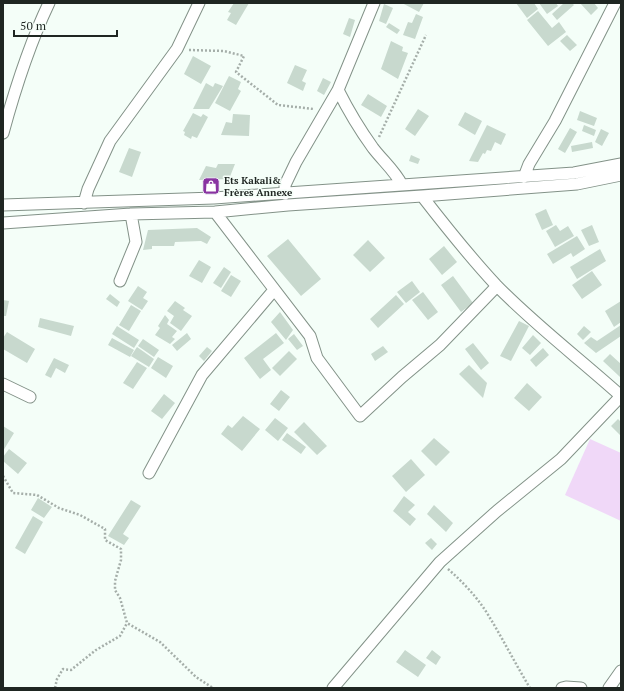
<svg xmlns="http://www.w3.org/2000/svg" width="624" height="691" viewBox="0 0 624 691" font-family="'PT Serif',serif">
<rect width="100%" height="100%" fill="#f4fef8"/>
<path fill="#f0d8f8" d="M590,439l31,14v68l-56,-26z"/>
<path fill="#c8d9ce" d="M234,3h15l-13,22 -9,-5 4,-7 -3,-1z
M402,3h22l-5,9z
M516,3h18l4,6 -11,9z
M539,3h17l2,3 -11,8z
M564,3h8l2,2 -17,15 -5,-6z
M580,3h14l4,5 -7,7z
M384,4l9,4 -7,16 -7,-3z
M538,11l14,17 7,-6 7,10 -18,14 -21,-26z
M416,14l7,3 -8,22 -12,-4 5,-13 4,1z
M349,18l6,2 -5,17 -7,-3z
M389,23l11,7 -3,4 -11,-7z
M567,35l10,10 -7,6 -10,-10z
M391,41l12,6 -1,4 6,2 -10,26 -17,-10z
M193,56l18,10 -10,18 -17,-10z
M295,65l12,5 -5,11 4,2 -3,8 -16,-8z
M229,76l12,6 -3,7 3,2 -11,20 -15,-8z
M323,78l8,4 -7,13 -7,-4z
M206,83l7,4 2,-4 8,3 -14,23h-16z
M368,94l19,12 -6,11 -20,-12z
M418,109l11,7 -14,20 -10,-7z
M580,111l17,7 -3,8 -17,-6z
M465,112l17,9 -7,14 -17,-10z
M193,113l8,4 2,-3 5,3 -11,21 -5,-2 -1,3 -7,-4 1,-3 -2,-1z
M233,114l17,1 -1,21 -28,-1 5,-13 6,1z
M487,125l19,9 -5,11 -6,-3 -4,9 -4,-1 -2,4 -2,-1 -5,9 -9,-1z
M584,125l12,5 -2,6 -12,-5z
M570,128l7,4 -12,21 -7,-4z
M601,129l8,4 -7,13 -7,-4z
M592,142l1,6 -21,4 -1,-6z
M129,148l12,4 -9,25 -13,-5z
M411,155l9,4 -2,5 -9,-3z
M218,164h17l-6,15 -30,1 7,-14 10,2z
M546,209l7,16 -11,5 -7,-16z
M556,225l4,6 8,-5 6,10 -19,11 -9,-16z
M592,225l7,17 -10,4 -8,-16z
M197,228l14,9 -4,7 -6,-3 -26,1 -1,4h-22v3l-9,1 5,-20z
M577,236l8,13 -12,8 -2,-4 -18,11 -6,-10z
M288,239l33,40 -20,17 -34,-40z
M368,240l17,18 -15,14 -17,-17z
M444,246l13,16 -15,13 -13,-16z
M600,249l6,12 -29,18 -7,-12z
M199,260l12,7 -9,16 -13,-7z
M224,267l7,5 -10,16 -8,-5z
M592,271l10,14 -20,14 -10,-14z
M231,275l10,6 -10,16 -10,-6z
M453,276l20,27 -12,9 -20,-27z
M412,281l8,11 -14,11 -9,-11z
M138,286l9,6 -4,6 5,3 -6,9 -14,-9z
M423,292l15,20 -10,8 -16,-20z
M110,294l10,8 -3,5 -11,-8z
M396,295l8,9 -26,24 -8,-9z
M3,300l6,1 -3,15h-3z
M175,301l10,7 -2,2 9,6 -11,15 -11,-8 4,-7 -7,-5z
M621,301v21l-7,5 -9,-16z
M131,305l10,6 -12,20 -10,-6z
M280,312l13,18 -7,10 -15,-18z
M165,315l4,5 -2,4 10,7 -5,6 3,2 -5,5 -15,-9 5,-7 -2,-2z
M40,318l34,8 -3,10 -33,-9z
M519,321l10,5 -18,35 -11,-5z
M621,325v11l-25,17 -12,-10 7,-6 6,4z
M117,326l22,14 -5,8 -22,-14z
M584,326l7,6 -8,8 -6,-6z
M7,332l28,17 -8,14 -24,-14v-11z
M187,333l4,6 -14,12 -5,-6z
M276,333l8,10 -21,16 8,11 -11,9 -16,-21z
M294,334l9,12 -6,4 -9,-11z
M533,335l8,8 -11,12 -8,-7z
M112,338l22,12 -4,7 -22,-12z
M143,339l16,11 -5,7 -16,-11z
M473,343l16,20 -8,7 -16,-21z
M383,346l5,6 -13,9 -4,-7z
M137,347l17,12 -5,8 -18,-11z
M207,347l5,4 -8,10 -5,-5z
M543,348l6,7 -13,12 -6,-7z
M289,351l8,8 -17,17 -8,-8z
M610,354l11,10v11l-1,2 -17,-16z
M158,357l15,9 -7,12 -15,-10z
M54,358l15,7 -4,8 -9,-5 -5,10 -6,-3z
M137,362l10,6 -14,21 -10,-6z
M469,365l18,18 -4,15 -24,-24z
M527,383l15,14 -13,14 -15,-13z
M281,390l9,7 -11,14 -9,-7z
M164,394l11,9 -13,16 -11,-8z
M243,416l17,13 -18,22 -21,-17 7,-9 4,3z
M275,418l13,10 -10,13 -13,-11z
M618,419l3,3v14l-10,-10z
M304,422l23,24 -10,9 -23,-23z
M3,426l11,7 -11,18z
M287,433l19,14 -5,7 -19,-14z
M434,438l16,14 -14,14 -15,-15z
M9,449l18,14 -9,11 -15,-13v-4z
M411,459l14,16 -19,17 -14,-16z
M404,496l11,9 -7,7 8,7 -6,7 -17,-15z
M38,498l14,9 -8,11 -13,-8z
M131,500l10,6 -18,28 6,4 -5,7 -16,-9z
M434,505l19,18 -7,9 -19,-18z
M33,516l10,6 -18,32 -10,-6z
M431,538l6,6 -5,6 -7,-7z
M405,650l21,15 -8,12 -22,-15z
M432,650l9,7 -5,8 -10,-7z"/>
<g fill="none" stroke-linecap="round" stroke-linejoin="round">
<defs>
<path id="street" d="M338,90c10,20 22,40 35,58 10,13 22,23 29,37
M3,133c12,-44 26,-88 46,-130
M524,177l5,-13 26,-43 60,-118
M285,194v-9l11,-23 42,-72 36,-87
M84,203l4,-14 22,-48 67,-92 22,-46
M3,205l211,-7 360,-25 47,-9
M215,212l95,124 7,22 43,58 42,-39 38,-32 57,-59
M3,223l128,-9 84,-2 73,-7 134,-9 155,-12 44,-9
M120,281l16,-39 -5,-28
M3,384l27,13
M149,473l53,-98 72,-85
M333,688l107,-126 57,-51 64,-52 60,-63c-41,-37 -86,-71 -125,-111 -26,-28 -50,-58 -74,-89
M562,688l4,-1 15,1
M609,688l12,-17"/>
</defs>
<use href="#street" stroke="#839288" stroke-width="13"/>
<path stroke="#a5aea9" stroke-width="2.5" stroke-dasharray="2 2" stroke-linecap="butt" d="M189,50l35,1 20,5 -8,16 42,33 36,4
M379,137l47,-102
M3,476l10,17 24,2 22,13 21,7 25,14v11l16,9v11l-6,21v9l5,8 7,25 33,19 36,35 17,11
M448,569c16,14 31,30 42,49 14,23 26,47 40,70
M55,688l2,-9 6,-10 8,1 25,-20 24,-14 7,-13"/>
<use href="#street" stroke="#fff" stroke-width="11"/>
</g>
<defs>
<symbol id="shop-square" viewBox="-11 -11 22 22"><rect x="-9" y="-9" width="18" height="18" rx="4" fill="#8933a1" stroke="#f4fef8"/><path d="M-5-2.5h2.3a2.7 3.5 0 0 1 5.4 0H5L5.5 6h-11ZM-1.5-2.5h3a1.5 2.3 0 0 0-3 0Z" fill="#fff"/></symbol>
</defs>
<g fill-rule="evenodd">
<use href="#shop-square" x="201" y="176" width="20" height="20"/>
</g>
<g text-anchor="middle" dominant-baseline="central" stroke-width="3" stroke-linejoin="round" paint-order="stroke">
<g font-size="10" font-weight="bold" fill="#1f2622" stroke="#f4fef8" text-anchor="start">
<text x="224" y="180">Ets Kakali&amp;<tspan x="224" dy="12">Frères Annexe</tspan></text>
</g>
</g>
<rect width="624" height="691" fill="none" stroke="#1f2622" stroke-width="8"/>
<path d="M14 30v6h103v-6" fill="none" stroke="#1f2622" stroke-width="2"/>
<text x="20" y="30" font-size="12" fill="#1f2622" stroke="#f4fef8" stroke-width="3" paint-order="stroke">50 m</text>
</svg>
